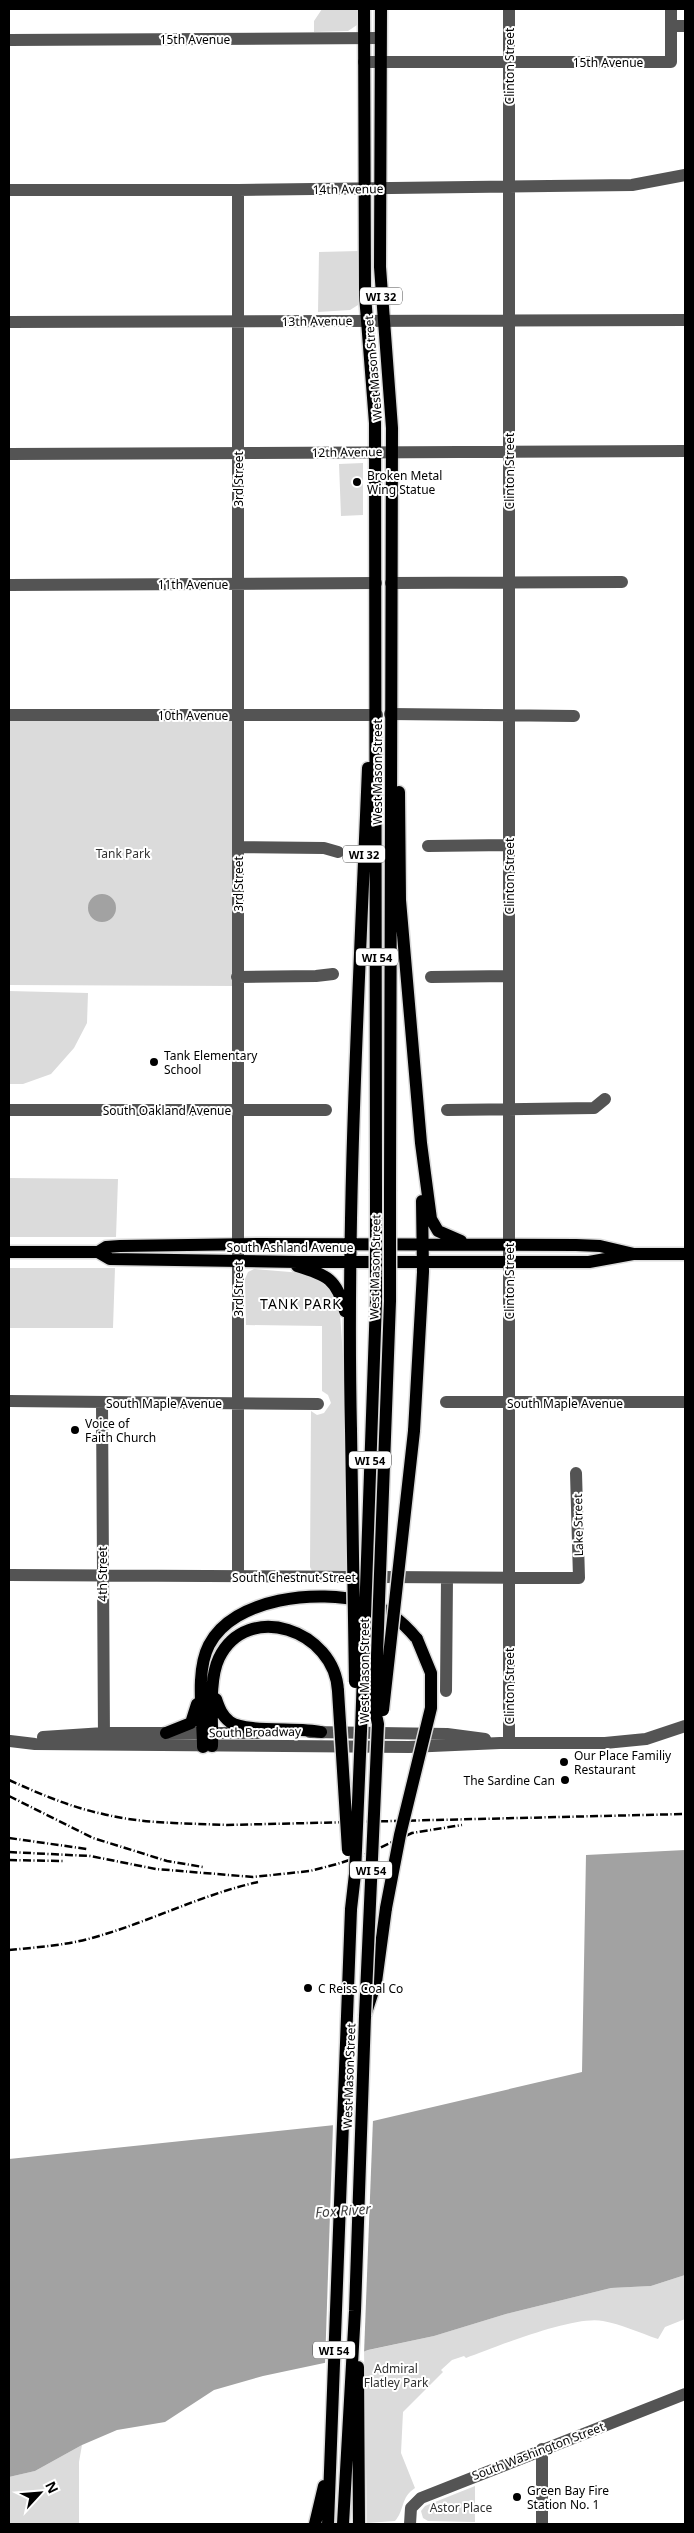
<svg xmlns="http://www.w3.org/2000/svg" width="694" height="2533" viewBox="0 0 694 2533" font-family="'Noto Sans',sans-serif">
<rect width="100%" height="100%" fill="#fff"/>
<path fill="#dbdbdb" d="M322,9h37l-2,16 -9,6 -34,1v-11z
M359,251l-1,54 -8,5 -32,2 1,-60z
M363,463v52l-22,1 -2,-52z
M9,715l229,1 -1,270 -228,-1z
M9,991l79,2 -1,30 -13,25 -23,26 -28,10h-14z
M9,1178l109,1 -2,58h-107z
M9,1268h106l-2,60h-104z
M254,1269l48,4 26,10 9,19 3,12 5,71 3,185 -36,1 -2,-4 1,-156 6,4 7,-2 7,-10 -3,-8 -6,-4v-65l-76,-1 -1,-46 3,-7z
M685,2275v44l-20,8 -7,12c-18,-6 -37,-15 -55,-18 -29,-6 -107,26 -137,37l-2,-2 -12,4 -11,10 2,2 -40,40 -2,41 14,35c-15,10 -10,22 -20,33l-28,2 -3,-172 70,-15 72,-22 105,-26 40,-2z
M82,2445l-3,17v61h-70v-46l26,-6z
M475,2486v36l-47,-1 -5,-3 -2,-7 4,-5z"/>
<path fill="#a2a2a2" d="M88 908a14 14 0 1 1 28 0a14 14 0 1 1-28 0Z
M685,1850v425l-34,11 -40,2 -105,26 -72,22 -66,14 -25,9 -80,17 -49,14 -49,32 -48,8 -35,15 -47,26 -26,6v-318l364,-38 209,-49 4,-217z"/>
<path fill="#fff" d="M373,2119l-9,235 -39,11 8,-241z"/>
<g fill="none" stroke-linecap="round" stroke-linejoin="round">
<defs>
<path id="major" d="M364,9l1,286 10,128 1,766
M381,9l-1,258 12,161 -2,762
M399,792l1,108 21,243 10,76 7,12 23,10
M9,1252h89l8,-5 14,-1 136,-2 320,1 24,1 34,8h51
M98,1252l12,7 188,3h291l44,-8
M297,1266c30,9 40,13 48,45
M351,1430c-5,-221 8,-441 17,-662
M414,1431l9,-159 -1,-71
M216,1699c3,9 6,17 14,23 16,11 68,5 91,10
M166,1733l25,-10 6,-19
M212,1746c1,-25 -4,-65 7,-88 28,-58 116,-28 119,33
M203,1747c0,-31 -8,-75 6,-102 25,-48 110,-56 156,-43 22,6 38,20 52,37
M358,2367l1,157
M315,2524l9,-38
M328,2524l23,-615
M343,2524l12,-213 10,-295 11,-34 10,-74"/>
</defs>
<use href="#major" stroke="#dbdbdb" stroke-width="15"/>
<path stroke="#545454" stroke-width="12" d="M671,26h14
M9,40l371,-2
M364,62h307v-53
M9,190h229l394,-5 53,-10
M9,322l676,-2
M9,454l676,-3
M391,583l231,-1
M9,585l367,-2
M390,714l184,2
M9,715h368
M428,846l81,-1
M238,847l86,1 14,4
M237,977l79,-1 17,-2
M431,977l78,-1
M9,1110h317
M447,1110l147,-2 11,-9
M9,1401l309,3
M102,1402l2,338
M446,1402h239
M9,1575l570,3 -3,-105
M238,1577v-1387
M446,1691l1,-113
M310,1732l137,2 38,5
M43,1737l61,-4h154
M10,1741l25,3 374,3 91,-4h105l41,-4 39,-13
M509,1743v-1734
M542,2449v75
M410,2524l1,-16 10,-10 264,-104"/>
<use href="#major" stroke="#000" stroke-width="12"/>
<path stroke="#000" stroke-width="2.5" stroke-dasharray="8 2.5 1 2.5" stroke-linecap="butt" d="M9,1780c31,14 61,27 94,34 40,10 83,9 124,11l458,-11
M9,1796l84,42 74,23 36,6
M9,1838l78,11
M9,1852l81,4 66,13 97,8 57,-6 27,-7 25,-8 50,-23 50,-8
M9,1860l55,1
M9,1950c30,-3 61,-5 90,-14 54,-16 105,-42 159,-54"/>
<defs>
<path id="major-bridge" d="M351,1430l4,252
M338,1691l10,159
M383,1710l31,-279
M386,1908l14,-73 31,-127v-35l-14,-34
M351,1909l4,-35 6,-143 15,-430v-112
M365,2016l13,-292 -3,-14 15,-409v-111"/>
</defs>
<use href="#major-bridge" stroke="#dbdbdb" stroke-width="15" stroke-linecap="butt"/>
<use href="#major-bridge" stroke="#000" stroke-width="12"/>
</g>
<g fill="#000" stroke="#fff" stroke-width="2">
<circle cx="357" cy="482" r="5"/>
<circle cx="154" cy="1062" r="5"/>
<circle cx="75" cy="1430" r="5"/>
<circle cx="564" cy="1762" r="5"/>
<circle cx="565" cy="1780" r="5"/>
<circle cx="308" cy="1988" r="5"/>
<circle cx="517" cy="2497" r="5"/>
</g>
<g text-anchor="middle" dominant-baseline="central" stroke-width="4" stroke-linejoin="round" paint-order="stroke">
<g fill="#fff" stroke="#4c4c4c" stroke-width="1">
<rect x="360" y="287.5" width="42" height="17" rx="4"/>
<rect x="343" y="845.5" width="42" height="17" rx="4"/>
<rect x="356" y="948.5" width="42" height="17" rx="4"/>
<rect x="349" y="1451.5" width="42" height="17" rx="4"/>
<rect x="350" y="1861.5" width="42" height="17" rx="4"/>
<rect x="313" y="2341.5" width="42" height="17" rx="4"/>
</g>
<g font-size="11" font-weight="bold" fill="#000">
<text x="381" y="296">WI 32</text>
<text x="364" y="854">WI 32</text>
<text x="377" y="957">WI 54</text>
<text x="370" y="1460">WI 54</text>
<text x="371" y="1870">WI 54</text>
<text x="334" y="2350">WI 54</text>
</g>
<g font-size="12" fill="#000" stroke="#fff">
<text x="195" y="39">15th Avenue</text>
<text x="608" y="62">15th Avenue</text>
<text transform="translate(509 66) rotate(-90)">Clinton Street</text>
<text transform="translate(348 189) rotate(-1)">14th Avenue</text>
<text transform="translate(317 321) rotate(-1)">13th Avenue</text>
<text transform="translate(373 368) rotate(-95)">West Mason Street</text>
<text transform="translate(347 452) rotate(-1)">12th Avenue</text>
<text transform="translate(509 471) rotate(-90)">Clinton Street</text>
<text transform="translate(238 479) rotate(-90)">3rd Street</text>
<text x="193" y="584">11th Avenue</text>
<text x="193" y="715">10th Avenue</text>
<text transform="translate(377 772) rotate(-90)">West Mason Street</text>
<text transform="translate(509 876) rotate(-90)">Clinton Street</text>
<text transform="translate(238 884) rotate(-90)">3rd Street</text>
<text x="167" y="1110">South Oakland Avenue</text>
<text x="290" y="1247">South Ashland Avenue</text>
<text transform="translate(375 1267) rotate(-89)">West Mason Street</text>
<text transform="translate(509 1281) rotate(-90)">Clinton Street</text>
<text transform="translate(238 1289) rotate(-90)">3rd Street</text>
<text x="164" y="1403">South Maple Avenue</text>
<text x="565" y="1403">South Maple Avenue</text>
<text transform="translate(578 1525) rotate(-91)">Lake Street</text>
<text transform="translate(102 1574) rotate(-90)">4th Street</text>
<text x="294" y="1577">South Chestnut Street</text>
<text transform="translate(364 1671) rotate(-90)">West Mason Street</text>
<text transform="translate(509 1686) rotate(-90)">Clinton Street</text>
<text transform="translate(255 1732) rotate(-1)">South Broadway</text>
<text transform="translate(349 2076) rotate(-88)">West Mason Street</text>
<text transform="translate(538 2451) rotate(-21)">South Washington Street</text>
</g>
<g font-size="12" fill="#000" stroke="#fff" text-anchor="start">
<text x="367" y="475">Broken Metal<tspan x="367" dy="14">Wing Statue</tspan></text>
<text x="164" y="1055">Tank Elementary<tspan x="164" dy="14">School</tspan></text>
<text x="85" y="1423">Voice of<tspan x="85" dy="14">Faith Church</tspan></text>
<text x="574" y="1755">Our Place Familiy<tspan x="574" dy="14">Restaurant</tspan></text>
<text x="555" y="1780" text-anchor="end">The Sardine Can</text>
<text x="318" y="1988">C Reiss Coal Co</text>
<text x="527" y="2490">Green Bay Fire<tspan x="527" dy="14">Station No. 1</tspan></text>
</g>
<g font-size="12" fill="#323232" stroke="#fff">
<text x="123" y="853">Tank Park</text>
<text x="396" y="2368">Admiral<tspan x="396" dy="14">Flatley Park</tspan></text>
<text x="461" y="2507">Astor Place</text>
</g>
<g font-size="14" letter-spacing="1" fill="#000" stroke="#fff">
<text x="301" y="1303">TANK PARK</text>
</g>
<g font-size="14" font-style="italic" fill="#434343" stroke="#fff">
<text transform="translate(343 2210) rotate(-4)">Fox River</text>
</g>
</g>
<rect width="694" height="2533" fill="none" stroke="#000000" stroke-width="20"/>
<g transform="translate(40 2493) rotate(64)" stroke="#ffffff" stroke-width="4" paint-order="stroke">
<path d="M0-4L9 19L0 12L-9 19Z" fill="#000000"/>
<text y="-8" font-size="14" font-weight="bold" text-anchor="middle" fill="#000000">N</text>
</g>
</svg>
